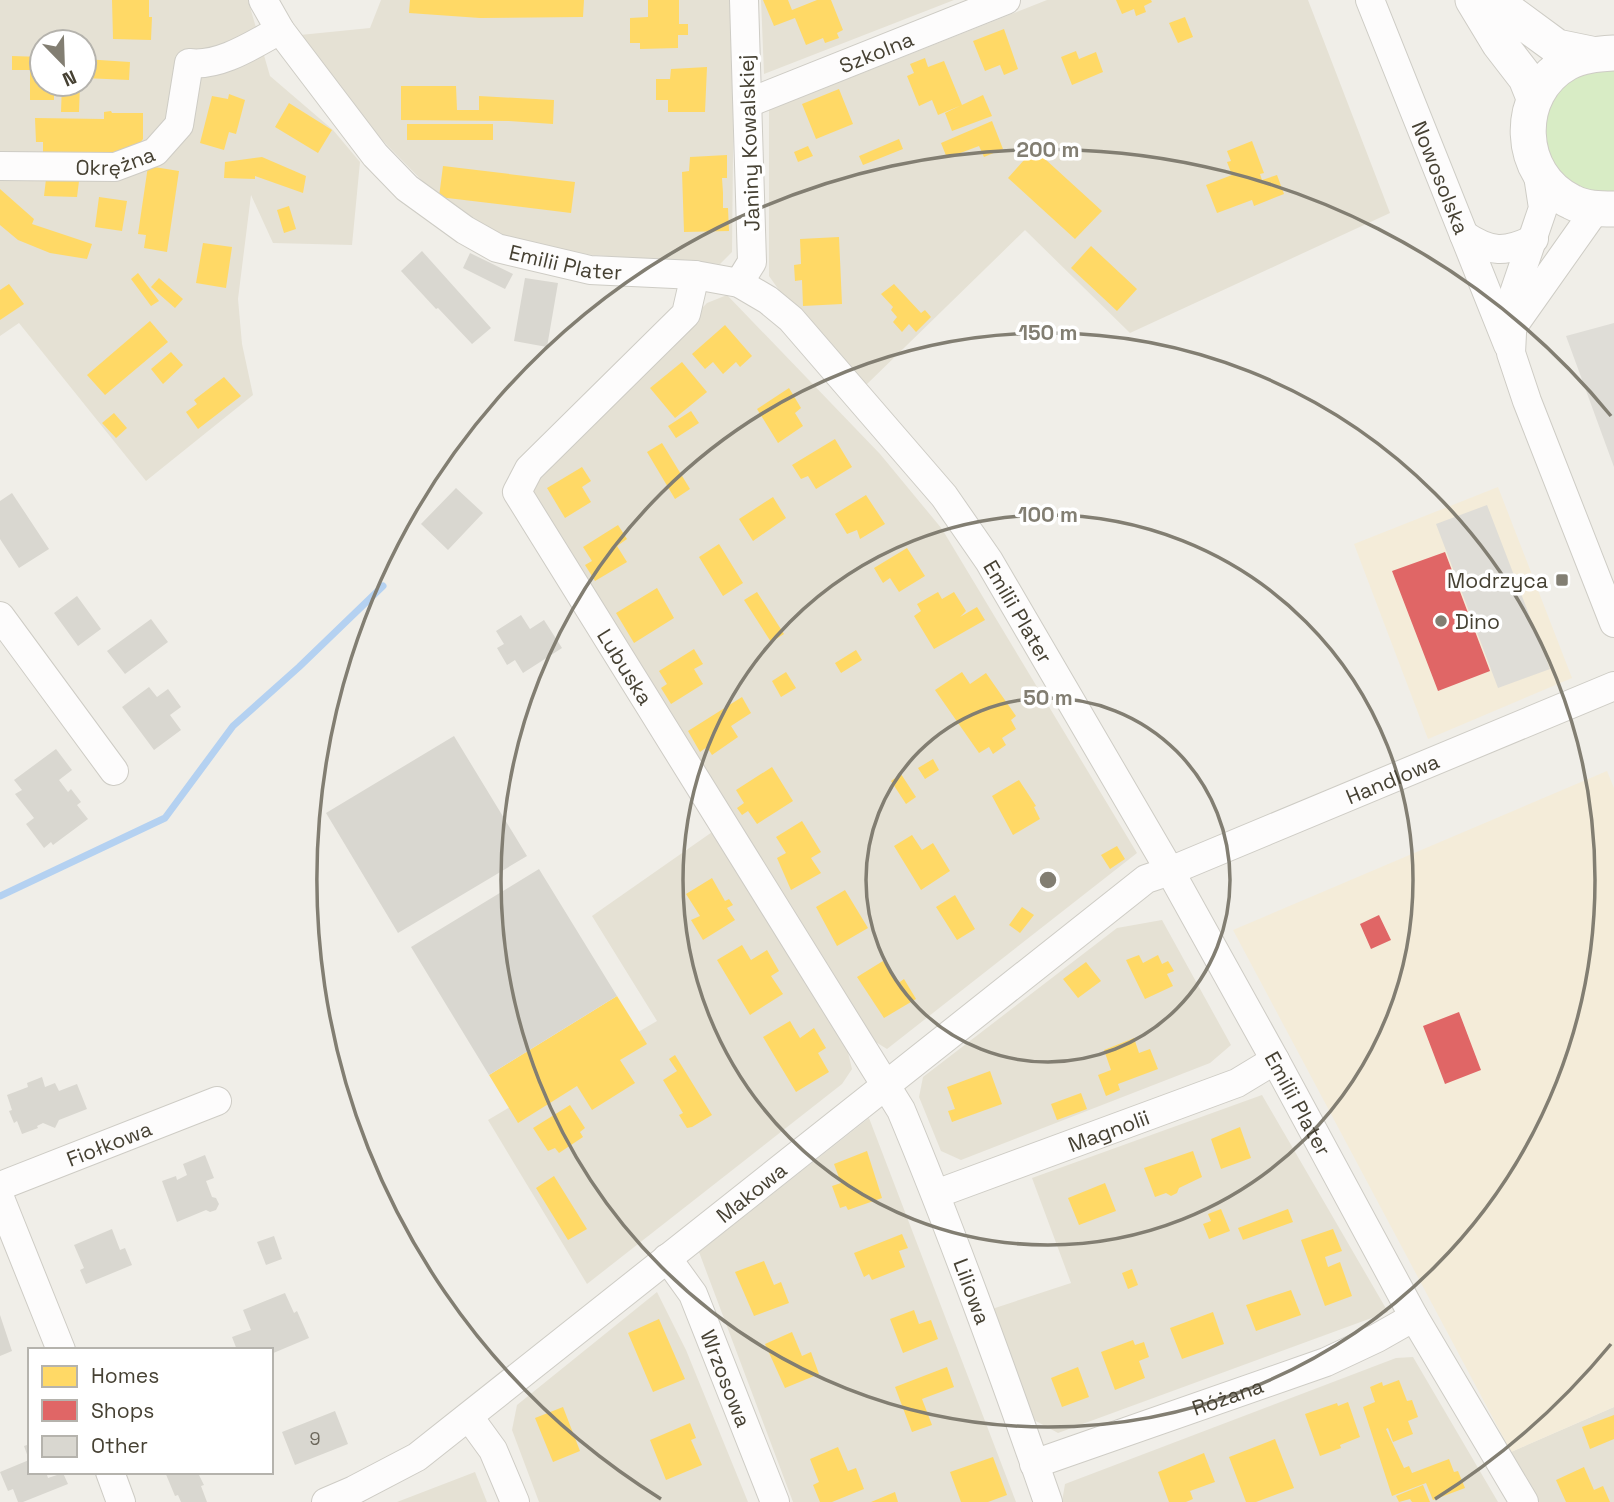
<svg xmlns="http://www.w3.org/2000/svg" width="1614" height="1502" viewBox="0 0 1614 1502" font-family="'Space Grotesk',sans-serif">
<rect width="100%" height="100%" fill="#f0eee8"/>
<path fill="#e5e1d4" fill-rule="evenodd" d="M0,0h248l22,76 63,54 27,32 -8,83 -79,-2 -22,-48 -13,104 4,45 11,51 -107,86 -127,-158 -19,13zM42,42h42v42h-42z
M381,0h349l4,58 -2,194 -12,12 -197,-14 -68,-36 -149,-151 -16,-27 80,-8z
M761,0h193l-190,74z
M1047,0h261l82,213 -260,120 -105,-103 -160,156 -74,-79 -22,-31v-166z
M727,295l153,159 62,75 195,324 -250,196 -13,-8 -343,-546 5,-18 171,-174z
M715,830l131,214 6,25 -10,15 -255,200 -99,-164 169,-99 -65,-105z
M1162,920l69,125 -21,18 -249,97 -20,-9 -22,-54 4,-20 194,-149z
M1262,1095l126,217 -330,121 -24,-13 -42,-111 79,-26 -39,-105z
M869,1118l147,384h-223l-94,-250z
M657,1292l29,58 62,152h-209l-27,-72 5,-25z
M1413,1357l85,145h-436l3,-18 331,-126z
M1614,1407v95h-78l-25,-50z
M475,1472l12,30h-90z"/>
<path fill="#f4ecd9" d="M1498,487l74,191 -144,61 -74,-195z
M1607,771l7,17v619l-103,45 -278,-522z"/>
<path fill="#d8ecc5" d="M1614,66v130l-17,1 -37,-18 -19,-35 5,-40 28,-30z"/>
<path fill="#dfddd7" d="M1614,323v144l-48,-131z
M1487,505l63,164 -52,19 -62,-164z"/>
<path fill="#ffd966" d="M112,0h37v17h3l-1,23 -38,-1z
M410,0h174l-1,17 -103,1 -71,-5z
M648,0h31v24h9v11h-10v13l-38,1v-6h-10v-25l18,-1z
M763,0h25l4,10 25,-10h14l12,30 -6,3 2,5 -14,5 -2,-5 -17,7 -11,-27 -21,8z
M1116,0h35l1,2 -8,4 2,6 -10,4 -2,-7 -12,5z
M1185,17l8,20 -15,6 -9,-20z
M1004,29l14,40 -14,6 -4,-10 -15,6 -12,-30z
M1076,51l3,8 17,-7 7,20 -31,13 -11,-28z
M12,56l30,1v27h12v16h-24v-30h-18z
M925,58l3,9 16,-6 18,44 -24,10 -6,-15 -13,6 -12,-30 7,-3 -4,-9z
M84,59l46,3 -1,18 -45,-2z
M707,67l-2,45h-37v-12h-12v-21h14l1,-10z
M62,84h18l-1,28h-18z
M401,86h55l1,24h22v-14l75,4 -1,24 -44,-3 -108,-1z
M839,89l14,35 -37,15 -14,-35z
M229,94l16,6 -9,34 -7,-2 -5,18 -24,-7 12,-47 16,3z
M983,95l9,21 -40,15 -7,-18z
M289,103l43,27 -14,23 -43,-26z
M111,111l1,2h31v26l-3,4 -27,12h-70v-13h-7l-1,-24 69,1v-7z
M992,121l11,28 -19,8 -5,-11 -32,12 -6,-15z
M407,124h86v16h-86z
M899,139l4,10 -40,16 -4,-9z
M1252,141l12,32 -4,1 2,6 15,-5 7,19 -30,12 -2,-6 -35,13 -11,-28 26,-10 -5,-13 4,-1 -4,-10z
M808,146l5,10 -15,6 -4,-10z
M1034,149l68,62 -27,28 -67,-61z
M727,155v23h-5l1,15v15h5l1,23 -45,1 -2,-60 7,-1 1,-14z
M262,157l44,19 -3,17 -48,-17v3l-31,-1 1,-16z
M148,166l31,5 -12,81 -23,-4 2,-13 -8,-1z
M443,166l132,16 -4,31 -132,-16z
M46,179l33,2 -2,16 -33,-1z
M0,189l34,30 -2,5 60,20 -5,15 -37,-6 -32,-13 -18,-15z
M99,197l28,4 -5,30 -27,-4z
M289,206l7,23 -12,4 -7,-23z
M839,237l3,67 -39,2 -1,-26 -7,1 -1,-16 7,-1 -1,-25z
M203,243l29,4 -6,41 -30,-5z
M1091,246l46,43 -20,22 -46,-43z
M138,273l21,28 -8,5 -20,-27z
M159,278l24,21 -8,9 -24,-21z
M9,284l15,20 -24,16v-30z
M894,284l27,29 4,-3 6,7 -15,15 -7,-8 -7,8 -9,-10 4,-5 -6,-7 2,-3 -12,-13z
M150,321l18,21 -63,53 -18,-20z
M725,325l27,31 -12,11 -4,-5 -13,12 -10,-12 -8,7 -13,-15z
M171,352l12,13 -20,19 -12,-15z
M682,362l25,30 -32,26 -25,-30z
M224,377l17,19 -43,33 -12,-17 11,-8 -3,-4z
M789,388l12,20 -6,5 8,13 -25,17 -21,-34z
M691,411l8,12 -23,15 -8,-12z
M114,413l13,15 -11,10 -14,-15z
M835,439l17,28 -36,22 -8,-13 -7,3 -9,-14z
M662,443l28,46 -15,10 -28,-47z
M582,467l9,14 -9,6 9,15 -26,16 -18,-30z
M866,495l19,29 -25,15 -3,-9 -10,4 -12,-20z
M773,497l13,21 -33,23 -14,-22z
M618,525l9,14 -10,7 10,16 -32,19 -10,-16 7,-4 -9,-14z
M719,544l24,39 -20,13 -24,-39z
M907,548l18,28 -26,16 -9,-14 -7,5 -9,-15z
M657,588l17,30 -40,25 -18,-30z
M757,592l27,42 -13,8 -27,-42z
M938,592l4,7 12,-7 12,19 -6,6 17,-10 8,13 -51,29 -20,-33 7,-5 -4,-7z
M694,649l9,15 -9,5 9,15 -32,20 -10,-16 6,-4 -8,-13z
M856,650l6,10 -21,13 -6,-10z
M786,672l10,16 -15,9 -9,-16z
M962,672l8,12 16,-11 30,43 -5,4 5,9 -14,9 4,7 -13,9 -4,-7 -10,6 -44,-63z
M742,697l9,16 -20,13 7,11 -26,18 -5,-8 -7,5 -12,-21z
M933,759l6,11 -14,9 -7,-11z
M772,767l21,34 -36,23 -9,-13 -6,4 -5,-7 7,-5 -8,-13z
M901,774l15,23 -10,7 -15,-23z
M1019,780l17,26 -2,1 6,12 -27,16 -21,-39z
M802,821l19,31 -10,6 10,15 -30,17 -14,-32 9,-5 -10,-16z
M912,835l10,15 11,-7 17,28 -29,19 -27,-44z
M1117,846l8,13 -15,10 -9,-14z
M712,878l13,23 4,-2 4,6 -6,3 8,12 -32,20 -12,-20 9,-4 -14,-22z
M845,890l23,38 -31,18 -21,-39z
M955,895l20,34 -18,11 -21,-33z
M1022,907l12,8 -14,18 -11,-8z
M742,945l9,15 16,-10 12,21 -8,5 12,18 -33,21 -33,-55z
M1139,955l4,8 15,-8 4,9 6,-3 6,10 -7,3 6,12 -28,13 -19,-39z
M883,961l14,23 7,-5 12,20 -32,19 -27,-41z
M1086,962l15,19 -23,17 -15,-19z
M617,996l30,48 -27,16 15,23 -43,27 -15,-24 -59,37 -29,-48z
M790,1021l10,17 14,-10 12,20 -8,5 11,19 -33,20 -33,-55z
M1134,1038l5,15 11,-4 8,20 -40,15 2,6 -14,6 -8,-21 13,-5 -7,-20z
M675,1055l37,60 -20,12 -5,1 -8,-13 4,-2 -20,-33 14,-9 -8,-12z
M990,1071l12,33 -50,18 -4,-11 7,-2 -8,-22z
M1081,1093l6,16 -30,11 -6,-16z
M570,1105l15,23 -5,4 3,5 -24,16 -4,-5 -7,3 -15,-23z
M1240,1127l11,31 -30,11 -10,-30z
M867,1151l15,47 -34,12 -2,-4 -6,2 -8,-22 9,-3 -7,-19z
M1193,1151l9,26 -23,11 -2,5 -6,3 -5,-3 -11,4 -11,-29z
M554,1176l33,53 -19,11 -32,-52z
M1105,1183l11,28 -37,14 -11,-27z
M1221,1209l9,22 -21,8 -6,-15 8,-3 -3,-7z
M1288,1209l5,13 -50,18 -5,-12z
M1333,1229l9,22 -17,6 3,10 12,-5 12,34 -27,10 -24,-66z
M902,1234l6,14 -9,3 6,16 -33,13 -3,-6 -5,3 -10,-24z
M764,1261l10,24 7,-3 8,21 -35,13 -19,-44z
M1132,1269l6,16 -10,4 -6,-16z
M1291,1290l10,25 -45,16 -10,-26z
M914,1310l5,14 12,-4 7,19 -35,14 -13,-34z
M1213,1312l11,32 -42,15 -12,-31z
M659,1319l26,60 -32,13 -25,-59z
M792,1332l10,24 9,-4 8,22 -34,14 -20,-44z
M1133,1340l2,5 9,-3 5,15 -10,4 6,17 -30,12 -14,-38z
M947,1367l7,20 -32,12 10,26 -20,7 -17,-45z
M1078,1367l11,30 -27,10 -11,-29z
M1399,1380l8,21 5,-1 6,17 -10,4 5,13 -20,8 -5,-14 -2,1 18,39 5,-2 3,7 37,-14 5,13 4,-1 7,17 -32,12 -7,-17 -34,13 -29,-89 12,-5 -5,-15 12,-5 1,4z
M1348,1402l12,35 -20,8 1,3 -21,8 -15,-42 32,-11 1,3z
M563,1407l17,44 -27,11 -18,-44z
M1614,1415v24l-24,10 -8,-22z
M690,1423l6,15 -5,2 11,25 -36,15 -16,-40z
M1275,1439l19,49 -38,14h-10l-17,-45z
M838,1447l10,24 8,-3 8,21 -32,13h-12l-7,-17 6,-3 -9,-23z
M1204,1453l11,29 -25,9 3,8 -7,3h-17l-11,-30z
M993,1457l14,38 -19,7h-27l-11,-30z
M1584,1467l10,23 9,-4 7,16h-44l-10,-22z
M1423,1485l7,17h-18l-2,-3 -11,3 -3,-6z
M895,1492l3,10h-27z"/>
<path fill="#e06666" d="M1445,552l45,119 -52,20 -46,-120z
M1379,915l12,25 -20,9 -11,-25z
M1459,1012l22,58 -36,14 -22,-58z"/>
<g fill="none" stroke-linecap="round" stroke-linejoin="round">
<path stroke="#b4d1f1" stroke-width="7" d="M0,896l165,-78 68,-92 66,-59 84,-81"/>
</g>
<path fill="#d9d7d0" d="M422,251l69,77 -19,16 -34,-36 -2,1 -35,-38z
M470,253l43,21 -8,15 -42,-21z
M525,278l33,5 -11,64 -33,-6z
M456,488l27,25 -35,37 -27,-26z
M12,493l37,56 -30,19 -19,-29v-38z
M77,596l24,33 -23,17 -24,-33z
M521,615l9,14 14,-9 18,28 -39,25 -8,-13 -8,5 -10,-17 7,-4 -8,-13z
M151,619l17,23 -43,32 -18,-23z
M149,687l8,10 11,-8 13,18 -11,8 11,15 -27,20 -32,-43z
M454,736l73,120 -129,77 -72,-120z
M56,749l16,21 -13,10 9,12 3,-3 10,13 -4,3 11,14 -35,26 -2,-3 -7,6 -18,-24 8,-6 -19,-24 7,-4 -8,-10z
M539,869l78,127 -128,79 -78,-128z
M42,1077l3,10 10,-4 4,8 18,-7 10,25 -28,11 -4,8 -12,-5 -6,3 1,2 -16,6 -5,-13 -3,2 -5,-12 3,-1 -5,-15 21,-8 -1,-4z
M205,1155l9,23 -8,3 6,16 4,1 3,6 -3,6 -6,2 -4,-2 -29,12 -15,-41 14,-5 1,4 10,-5 -4,-11z
M112,1229l8,21 5,-2 7,17 -46,19 -6,-14 4,-2 -10,-23z
M274,1236l8,23 -16,6 -9,-23z
M285,1293l9,20 3,-2 12,27 -38,16v-4h-34l-5,-13 19,-7 -8,-20z
M0,1315l12,36 -12,5z
M335,1411l13,33 -53,21 -13,-33z
M30,1444v28h16l2,6 15,-5 5,11 -45,18h-5l-5,-13 -5,2 -8,-19 29,-12 -5,-14z
M165,1472h40l-6,3 5,10 -3,1 6,16h-26l-3,-7 -3,1z"/>
<g fill="none" stroke-linecap="round" stroke-linejoin="round">
<defs>
<g id="minor">
<path id="s1" d="M263,0l17,30 95,125 32,33 58,42 32,18 93,22 105,5 44,8 29,17 23,19 153,177 45,65 181,310 105,189 139,257 110,185"/>
<path id="s2" d="M1370,0l138,345"/>
<path id="s3" d="M748,103l258,-103"/>
<path id="s4" d="M0,166l115,1 40,-15 24,-27 10,-62c31,4 65,-19 91,-33"/>
<path d="M1537,169l6,39 -29,85 -3,60 16,48 87,222"/>
<path d="M1464,235c27,18 41,18 70,4"/>
<path id="s5" d="M695,275l-9,39 -157,155 -12,23 384,618c54,129 101,260 147,392"/>
<path d="M739,283l13,-21 -8,-262"/>
<path d="M1514,325l82,-116"/>
<path d="M0,616l114,155"/>
<path id="s6" d="M0,1186l217,-85"/>
<path id="s7" d="M936,1194l301,-111 38,-23"/>
<path d="M0,1198l61,152"/>
<path id="s8" d="M667,1258l26,36 82,208"/>
<path d="M469,1417l24,33 22,52"/>
<path id="s9" d="M1034,1464l292,-102 51,-24 37,-21"/>
<path d="M110,1472l11,30"/>
<path id="s10" d="M326,1502l28,-12 63,-33 729,-578 24,-8 444,-185"/>
</g>
<path id="tertiary" d="M1473,0l26,43 27,35 8,20
M1493,0l64,47 34,7
M1614,53c-16,1 -33,2 -47,10 -54,30 -51,113 5,139 13,7 28,7 42,7"/>
</defs>
<use href="#minor" stroke="#ceccc5" stroke-width="30"/>
<use href="#tertiary" stroke="#ceccc5" stroke-width="37"/>
<use href="#minor" stroke="#fdfcfc" stroke-width="28"/>
<use href="#tertiary" stroke="#fdfcfc" stroke-width="35"/>
</g>
<g fill="none" stroke="#827e72" stroke-width="3.5">
<circle cx="1048" cy="880" r="182"/>
<circle cx="1048" cy="880" r="365"/>
<circle cx="1048" cy="880" r="547"/>
<path d="M1611 1344A730 730 0 0 1 1435 1499M661 1499A730 730 0 1 1 1611 416"/>
</g>
<g fill="#827e72" stroke="#fff" stroke-width="2.5">
<rect x="1555" y="573" width="14" height="14" rx="3.5"/>
<circle cx="1441" cy="621" r="7"/>
</g>
<g text-anchor="middle" dominant-baseline="central" stroke-width="7" stroke-linejoin="round" paint-order="stroke">
<g font-size="18" fill="#6c675b">
<text x="315" y="1438">9</text>
</g>
<g font-size="21" fill="#464133" stroke="#fff">
<text stroke="none"><textPath href="#s3" startOffset="138">Szkolna</textPath></text>
<text transform="translate(749 143) rotate(-92)">Janiny Kowalskiej</text>
<text stroke="none"><textPath href="#s4" startOffset="116">Okrężna</textPath></text>
<text stroke="none"><textPath href="#s2" startOffset="191">Nowosolska</textPath></text>
<text stroke="none"><textPath href="#s1" startOffset="416">Emilii Plater</textPath></text>
<text stroke="none"><textPath href="#s1" startOffset="1026">Emilii Plater</textPath></text>
<text stroke="none"><textPath href="#s5" startOffset="492">Lubuska</textPath></text>
<text stroke="none"><textPath href="#s10" startOffset="1298">Handlowa</textPath></text>
<text stroke="none"><textPath href="#s1" startOffset="1592">Emilii Plater</textPath></text>
<text stroke="none"><textPath href="#s7" startOffset="184">Magnolii</textPath></text>
<text stroke="none"><textPath href="#s6" startOffset="117">Fiołkowa</textPath></text>
<text stroke="none"><textPath href="#s10" startOffset="528">Makowa</textPath></text>
<text stroke="none"><textPath href="#s5" startOffset="1209">Liliowa</textPath></text>
<text stroke="none"><textPath href="#s8" startOffset="135">Wrzosowa</textPath></text>
<text stroke="none"><textPath href="#s9" startOffset="205">Różana</textPath></text>
</g>
<g font-size="21" fill="#464133" stroke="#fff" text-anchor="end">
<text x="1548" y="580">Modrzyca</text>
<text x="1455" y="621" text-anchor="start">Dino</text>
</g>
</g>
<circle cx="1048" cy="880" r="10" fill="#827e72" stroke="#fff" stroke-width="3.5"/>
<g font-size="21" text-anchor="middle" font-weight="bold" fill="#827e72" stroke="#fff" stroke-width="7" stroke-linejoin="round" paint-order="stroke">
<text x="1048" y="157">200 m</text>
<text x="1048" y="340">150 m</text>
<text x="1048" y="522">100 m</text>
<text x="1048" y="705">50 m</text>
</g>
<rect x="28" y="1348" width="245" height="126" fill="#ffffff" stroke="#b5b3ad" stroke-width="2"/>
<rect x="42" y="1366" width="35" height="21" fill="#ffd966" stroke="#b5b3ad" stroke-width="2"/>
<text x="91" y="1383" font-size="21" fill="#464133">Homes</text>
<rect x="42" y="1400" width="35" height="21" fill="#e06666" stroke="#b5b3ad" stroke-width="2"/>
<text x="91" y="1418" font-size="21" fill="#464133">Shops</text>
<rect x="42" y="1436" width="35" height="21" fill="#d9d7d0" stroke="#b5b3ad" stroke-width="2"/>
<text x="91" y="1453" font-size="21" fill="#464133">Other</text>
<g transform="translate(63 63) rotate(157)"><circle r="33" fill="#ffffff" stroke="#b5b3ad" stroke-width="2"/>
<path d="M0-5L12 26L0 18L-12 26Z" fill="#827e72"/>
<text y="-10" font-size="19" font-weight="bold" text-anchor="middle" fill="#464133">N</text>
</g>
</svg>
